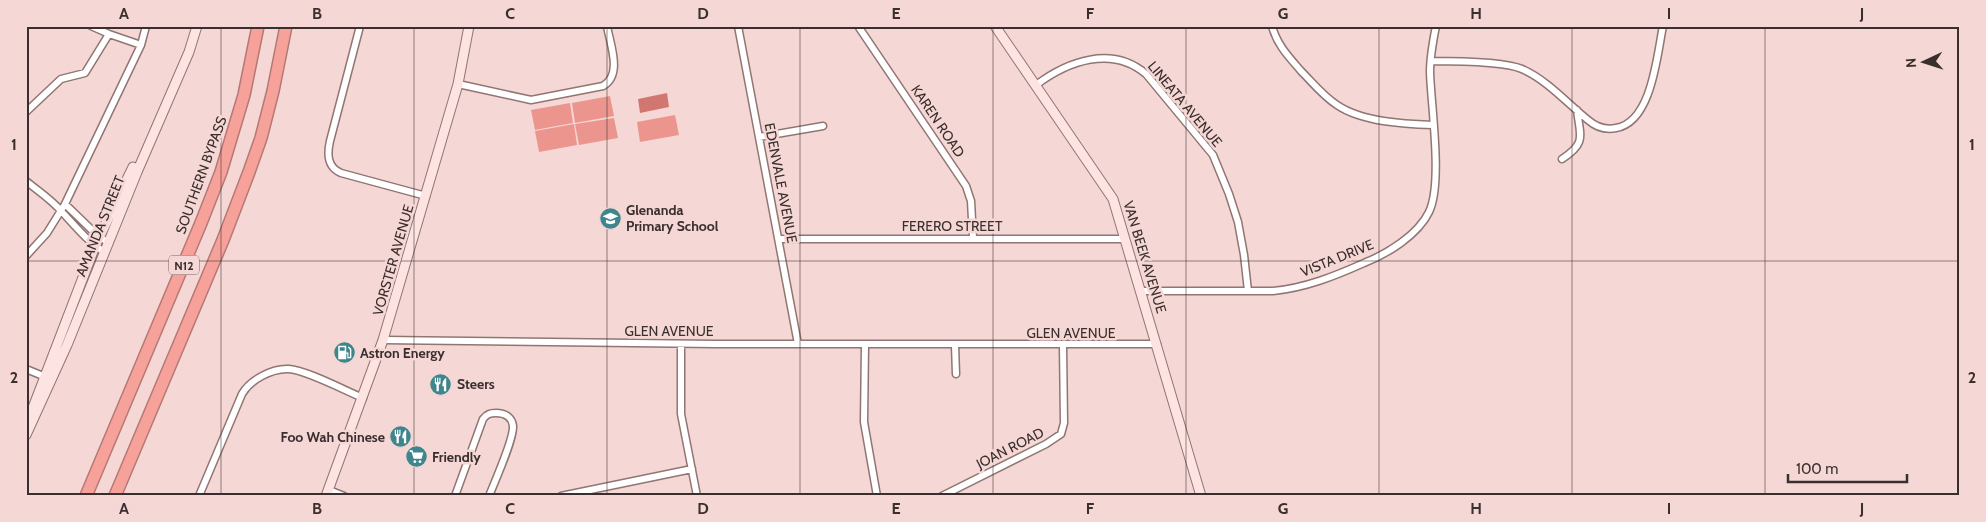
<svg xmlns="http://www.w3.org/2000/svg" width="1986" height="522" viewBox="0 0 1986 522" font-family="Cabin,sans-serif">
<rect width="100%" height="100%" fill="#f5d8d5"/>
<path fill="#ec958f" d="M610,96l4,20 -39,7 -3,-20z
M570,103l3,20 -38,7 -4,-20z
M675,115l4,20 -39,7 -3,-20z
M614,118l4,20 -39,7 -4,-21z
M574,124l3,21 -38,7 -4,-21z"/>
<path fill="#d27671" d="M667,93l2,14 -29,6 -2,-14z"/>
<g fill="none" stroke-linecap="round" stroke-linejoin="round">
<defs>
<path id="street" d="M91,26l18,8
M360,26l-30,115c-3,13 -3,26 11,32l85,23
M738,26l60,318
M858,26l108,160 5,15 2,37
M1272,26c5,19 17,31 29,45 11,11 22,25 36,34 25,17 67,19 96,20
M1431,61c21,0 72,0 91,8 25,11 45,34 66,51 8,7 18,10 28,8 36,-6 41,-73 47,-102
M458,84l73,16 72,-14c20,-11 7,-42 4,-60
M1036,85c32,-24 76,-40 110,-11l67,81 16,39 9,28 6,33 4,36
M26,112l35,-33 24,-6 24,-39 32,11 5,-19
M759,137l64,-11
M1562,159c25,-16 18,-23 15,-49
M26,181c12,10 26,19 36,31 14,15 25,29 42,40
M65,204l34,33 9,5
M779,239h346
M26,256l21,-23 18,-29 76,-159
M1141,291h132c32,-3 62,-15 91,-28 23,-9 54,-28 65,-51 14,-29 2,-106 1,-140 0,-16 3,-31 6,-46
M383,340l333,4h441
M681,344v70l16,82
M865,345l-1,77 13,74
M955,345l1,29
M26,369l22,9
M329,490l15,6
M199,496l43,-102c8,-14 30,-26 47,-25 17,1 57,22 74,29
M455,496l28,-77c4,-5 7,-6 13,-6 9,0 16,4 17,13 1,13 -18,55 -24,70
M561,496l131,-27
M942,496l104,-52 15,-10 3,-11 -1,-77"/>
<path id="secondary" d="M995,26l118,173 88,297
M29,418l66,-172 38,-79
M26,435l41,-90 70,-173 52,-120 8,-26
M326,496l57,-156 75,-256 11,-58"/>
<path id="highway" d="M86,496l115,-273 20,-51 23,-77 14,-69
M115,496l108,-256 26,-68 12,-34 12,-47 13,-65"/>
</defs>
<use href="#street" stroke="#907573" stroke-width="9"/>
<use href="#secondary" stroke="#907573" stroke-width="11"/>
<use href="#highway" stroke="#b57975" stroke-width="14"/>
<use href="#street" stroke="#fff" stroke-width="6"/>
<use href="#secondary" stroke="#fde3e1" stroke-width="9"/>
<use href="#highway" stroke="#f7a19b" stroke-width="11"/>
</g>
<path fill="none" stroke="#3a2f2e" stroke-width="1" stroke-opacity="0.55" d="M221,26v470M414,26v470M607,26v470M800,26v470M993,26v470M1186,26v470M1379,26v470M1572,26v470M1765,26v470M26,261h1934"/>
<defs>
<symbol id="school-disc" viewBox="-11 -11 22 22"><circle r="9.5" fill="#3e868d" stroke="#f5d8d5"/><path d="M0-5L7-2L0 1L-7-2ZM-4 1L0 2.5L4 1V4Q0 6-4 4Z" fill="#fff"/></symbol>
<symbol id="fuel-disc" viewBox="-11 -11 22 22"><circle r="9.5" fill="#3e868d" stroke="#f5d8d5"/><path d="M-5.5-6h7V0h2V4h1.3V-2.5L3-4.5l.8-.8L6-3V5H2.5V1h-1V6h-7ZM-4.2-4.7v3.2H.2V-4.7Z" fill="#fff"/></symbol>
<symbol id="restaurant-disc" viewBox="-11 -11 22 22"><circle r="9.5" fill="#3e868d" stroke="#f5d8d5"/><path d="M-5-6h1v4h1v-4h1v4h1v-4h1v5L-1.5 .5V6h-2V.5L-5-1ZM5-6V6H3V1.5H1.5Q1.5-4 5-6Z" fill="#fff"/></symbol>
<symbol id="supermarket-disc" viewBox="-11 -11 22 22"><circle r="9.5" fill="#3e868d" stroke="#f5d8d5"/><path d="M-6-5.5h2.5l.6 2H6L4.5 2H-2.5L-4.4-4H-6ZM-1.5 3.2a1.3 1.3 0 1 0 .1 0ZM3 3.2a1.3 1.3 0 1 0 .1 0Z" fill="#fff"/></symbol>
</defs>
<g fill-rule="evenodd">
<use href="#school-disc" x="598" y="206" width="25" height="25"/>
<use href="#fuel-disc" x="332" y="340" width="25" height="25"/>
<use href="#restaurant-disc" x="428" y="372" width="25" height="25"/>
<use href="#restaurant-disc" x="388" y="424" width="25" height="25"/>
<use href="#supermarket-disc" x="404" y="444" width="25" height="25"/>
</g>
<g text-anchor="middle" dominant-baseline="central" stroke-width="5" stroke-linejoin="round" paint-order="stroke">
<rect fill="#f5d8d5" stroke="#726260" stroke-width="1" x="169" y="255.5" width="30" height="19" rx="4"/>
<g font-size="12" font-weight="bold" fill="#3a2f2e">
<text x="184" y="265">N12</text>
</g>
<g font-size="14" fill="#3a2f2e" stroke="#f5d8d5">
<text transform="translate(1185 104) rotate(50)">LINEATA AVENUE</text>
<text transform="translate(938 121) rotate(56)">KAREN ROAD</text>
<text transform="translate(201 175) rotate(-70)">SOUTHERN BYPASS</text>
<text transform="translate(781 183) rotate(79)">EDENVALE AVENUE</text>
<text transform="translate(100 226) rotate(-68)">AMANDA STREET</text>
<text x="952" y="226">FERERO STREET</text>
<text transform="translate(1145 257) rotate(73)">VAN BEEK AVENUE</text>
<text transform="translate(1337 258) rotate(-22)">VISTA DRIVE</text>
<text transform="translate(393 260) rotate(-74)">VORSTER AVENUE</text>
<text x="669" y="331">GLEN AVENUE</text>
<text x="1071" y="333">GLEN AVENUE</text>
<text transform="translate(1010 448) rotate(-27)">JOAN ROAD</text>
</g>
<g font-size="14" font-weight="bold" fill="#3a2f2e" stroke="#f5d8d5" text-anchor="start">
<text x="626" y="210">Glenanda<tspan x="626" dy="16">Primary School</tspan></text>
<text x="360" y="353">Astron Energy</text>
<text x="457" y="384">Steers</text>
<text x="385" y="437" text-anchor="end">Foo Wah Chinese</text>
<text x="432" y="457">Friendly</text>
</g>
</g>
<rect width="1986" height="522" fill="none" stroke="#f5d8d5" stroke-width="55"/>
<g transform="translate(1924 62) rotate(266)" stroke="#f5d8d5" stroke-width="4" paint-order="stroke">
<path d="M0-4L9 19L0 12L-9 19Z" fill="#3a2f2e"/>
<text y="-8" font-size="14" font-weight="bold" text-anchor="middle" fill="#3a2f2e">N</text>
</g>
<path d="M1788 474v8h119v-8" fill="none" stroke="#3a2f2e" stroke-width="2.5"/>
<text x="1796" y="474" font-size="15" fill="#3a2f2e" stroke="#f5d8d5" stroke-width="4" paint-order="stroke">100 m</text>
<rect x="28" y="28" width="1930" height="466" fill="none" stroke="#3a2f2e" stroke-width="2"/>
<g font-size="16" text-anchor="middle" font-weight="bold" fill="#3a2f2e">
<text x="124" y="19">A</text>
<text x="317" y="19">B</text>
<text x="510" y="19">C</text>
<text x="703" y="19">D</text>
<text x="896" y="19">E</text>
<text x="1090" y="19">F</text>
<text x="1283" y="19">G</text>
<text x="1476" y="19">H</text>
<text x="1669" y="19">I</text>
<text x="1862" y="19">J</text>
<text x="14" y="150">1</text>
<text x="1972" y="150">1</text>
<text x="14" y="383">2</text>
<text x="1972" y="383">2</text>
<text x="124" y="514">A</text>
<text x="317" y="514">B</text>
<text x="510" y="514">C</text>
<text x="703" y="514">D</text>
<text x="896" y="514">E</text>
<text x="1090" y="514">F</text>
<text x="1283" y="514">G</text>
<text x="1476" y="514">H</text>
<text x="1669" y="514">I</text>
<text x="1862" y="514">J</text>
</g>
</svg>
